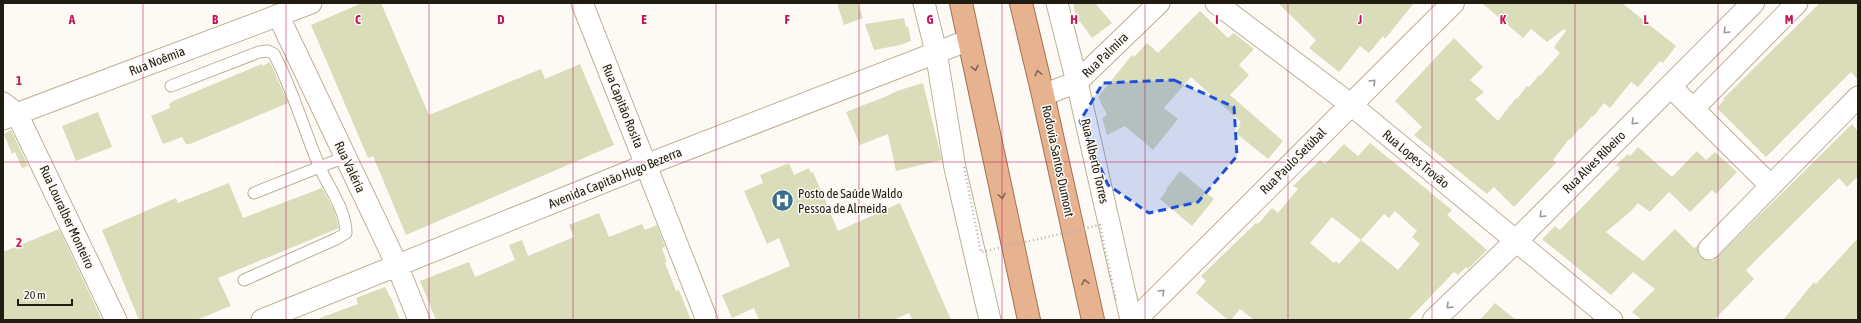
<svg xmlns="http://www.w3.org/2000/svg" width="1861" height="323" viewBox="0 0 1861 323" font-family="'Asap Condensed',sans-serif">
<rect width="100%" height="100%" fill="#fdfaf5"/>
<path fill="#d9ddba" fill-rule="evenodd" d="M362,3h19l48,112 112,-46 4,10 35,-15 34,81 -208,90 -33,-79 -5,2 -57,-133z
M837,3h21l5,15 -19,7z
M1073,3h22l17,20 -20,15 -16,-22z
M1278,3h136l-29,36 -2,-3 -14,17 -9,-7 -21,26 -30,-24 7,-8z
M1482,3h140l54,43 -13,17 -3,-2 -22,26 -7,-5 -21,26 -6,-5 -11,14 -1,-1 -11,13 -1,-1 -10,12 -1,-1 -16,21 3,3 -42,44 -20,-20 -7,7 -73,-59 8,-8 -27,-26 59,-63 29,29 -13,13 14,12 -9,7 23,22 18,-23 1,1 10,-13 2,1 10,-12 1,1 20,-23 -6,-6 12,-16 -2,-2 -17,13 -16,-13 -8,9z
M1820,3h38v77l-7,-8 -85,85 -49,-49 7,-8 -1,-1z
M1200,11l28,27 6,-5 20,16 -15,16 10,10 -19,20 53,46 -15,18 -32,-26 4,-6 -2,-1 3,-4 -50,-45 -27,31 14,11 -25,31 -28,-24 -18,9 -5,-17 5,-3 -9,-18 34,-42 2,2 13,-14 11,10z
M904,18l2,9 2,-1 3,15 -11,4 -26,5 -9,-26z
M270,62l18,41 -98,41h-4l-4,-7 -19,7 -12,-28 19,-8 -1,-4 4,-3 89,-37 1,2z
M923,83l19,77 -46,11 -8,-37 -28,11 -14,-33 41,-16 10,-5z
M98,112l14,35 -36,14 -14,-35z
M1852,124l6,8v44l-11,11 -8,-9 -93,92 8,9 -40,41h-72l-10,-8 23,-23 -22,-17 -22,23 -69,-56 13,-13 5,4 60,-62 -4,-3 12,-11 2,2 8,-9 34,30 25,-26 9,9 9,-8 22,20 -21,22 -4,-4 -22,22 -21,-20 -19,20 -12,-9 -7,8 -25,21 37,29 32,-32 19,19 4,-2v7l3,5 12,3z
M11,130l17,36 -6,2 -7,-16 -3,2 -8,-20z
M1370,143l82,67 -5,5 40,35 -19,19 -2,-2 -8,8 -4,-3 -46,48h-154l-14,-11 -9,11h-3l-32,-27 10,-12 -5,-5 55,-53 2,1 14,-16 6,5 20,-24 -5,-3 27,-26 5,4 19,-20 14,12zM1395,211l22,20 -5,6 8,7 -22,26 -37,-30 -22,24 -3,-3 -2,2 -24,-20 22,-26 29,23 23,-26 5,4z
M789,163l5,12 15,-7 2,5 2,-1 25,59 62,-28 51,117h-39l-3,-7 -16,7h-134l-5,-12 -22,10 -10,-23 68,-29 -11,-28 -12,6 -23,-53 19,-8 -3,-8z
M1180,171l34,28 -22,27 -32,-27 7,-9 -1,-1z
M229,183l14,35 79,-30 12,22 5,18 -121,50 13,28 -35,14h-57l-37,-90 74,-32 2,5z
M599,213l10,24 33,-13 3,6 12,-5 8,22 -3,1 5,14 -2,1 11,28 3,-1 12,30h-255l-16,-39 49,-19 6,15 40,-17 -6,-15 13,-5 6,16 46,-19 -5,-12z
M59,229l43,91h-99v-68z
M1858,238v82h-75l31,-38 2,2z
M385,287l7,13 8,20h-80v-2l38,-14 -2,-6z
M1495,303l21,17h-36z"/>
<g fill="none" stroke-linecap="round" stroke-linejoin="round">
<defs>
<path id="service" d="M171,86l88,-34 9,-1 6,3c19,36 30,76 46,114 9,20 26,42 26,65l-10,6 -92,41
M254,193l91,-36"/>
<path id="minor" d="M582,3l125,317
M924,3l12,49 19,116 35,152
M1057,3l20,79 54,238
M1216,3l134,101 262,216
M278,15l119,250 22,55
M1670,86l101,100
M1043,95l34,-13 82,-79
M3,103l14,11 99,206
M1693,109l104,-106
M3,119l308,-116
M1709,249l149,-152
M262,320l384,-155 323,-125"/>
<path id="tertiary" d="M1135,320l318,-317
M1434,320l82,-79 237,-238"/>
<path id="trunk" d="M961,3l68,317
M1021,3l22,92 50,225"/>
</defs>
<use href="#service" stroke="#bdb096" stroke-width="13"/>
<use href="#minor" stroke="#bdb096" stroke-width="23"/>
<use href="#tertiary" stroke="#bdb096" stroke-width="24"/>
<use href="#trunk" stroke="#9e7152" stroke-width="24"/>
<use href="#service" stroke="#fff" stroke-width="11"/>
<use href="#minor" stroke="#fff" stroke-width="21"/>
<use href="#tertiary" stroke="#fff" stroke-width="22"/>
<use href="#trunk" stroke="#e7b290" stroke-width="22"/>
<path stroke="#b4b0aa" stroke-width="2.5" stroke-dasharray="1 3" stroke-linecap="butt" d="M964,167l17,85 119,-27 16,75"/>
</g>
<defs><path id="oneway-chevron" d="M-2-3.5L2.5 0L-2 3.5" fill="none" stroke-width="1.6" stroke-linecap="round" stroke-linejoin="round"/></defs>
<g stroke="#9b9994">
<use href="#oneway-chevron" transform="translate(1726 31) rotate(135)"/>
<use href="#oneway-chevron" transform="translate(1373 82) rotate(-45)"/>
<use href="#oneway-chevron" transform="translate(1634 122) rotate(135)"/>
<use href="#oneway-chevron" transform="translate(1542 215) rotate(135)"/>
<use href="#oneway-chevron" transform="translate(1162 292) rotate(-45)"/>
<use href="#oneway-chevron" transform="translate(1449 306) rotate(136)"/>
</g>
<g stroke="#846751">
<use href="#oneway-chevron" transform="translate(975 68) rotate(78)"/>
<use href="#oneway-chevron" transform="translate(1038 73) rotate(-104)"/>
<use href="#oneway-chevron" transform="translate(1002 196) rotate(78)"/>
<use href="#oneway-chevron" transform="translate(1085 282) rotate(-102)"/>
</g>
<path fill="#1d4ed8" fill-opacity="0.2" stroke="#1d4ed8" stroke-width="3" stroke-dasharray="8 5" stroke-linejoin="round" d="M1174,80l60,27 3,49 -39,46 -49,11 -41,-28 -28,-64 23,-38z"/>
<path fill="none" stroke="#c2185b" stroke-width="1" stroke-opacity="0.55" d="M143,3v317M286,3v317M429,3v317M573,3v317M716,3v317M859,3v317M1002,3v317M1145,3v317M1288,3v317M1432,3v317M1575,3v317M1718,3v317M3,162h1855"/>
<defs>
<symbol id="hospital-disc" viewBox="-11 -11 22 22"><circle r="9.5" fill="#3a708b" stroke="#fdfaf5"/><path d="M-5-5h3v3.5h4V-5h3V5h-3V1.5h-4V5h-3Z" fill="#fff"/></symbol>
</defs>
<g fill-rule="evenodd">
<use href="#hospital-disc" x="770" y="188" width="25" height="25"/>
</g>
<g text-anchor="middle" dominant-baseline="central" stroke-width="3" stroke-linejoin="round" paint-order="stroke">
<g font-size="13" fill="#211c12" stroke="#fdfaf5">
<text transform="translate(1105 55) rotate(-44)">Rua Palmira</text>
<text transform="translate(157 61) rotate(-21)">Rua Noêmia</text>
<text transform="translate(623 106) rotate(68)">Rua Capitão Rosita</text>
<text transform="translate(1416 159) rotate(40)">Rua Lopes Trovão</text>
<text transform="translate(1058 161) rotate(78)">Rodovia Santos Dumont</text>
<text transform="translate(1095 161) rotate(77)">Rua Alberto Torres</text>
<text transform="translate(1293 161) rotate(-45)">Rua Paulo Setúbal</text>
<text transform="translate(1594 162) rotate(-45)">Rua Alves Ribeiro</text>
<text transform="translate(350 167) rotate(65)">Rua Valéria</text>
<text transform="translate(615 178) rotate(-22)">Avenida Capitão Hugo Bezerra</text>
<text transform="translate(67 217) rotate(65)">Rua Louralber Monteiro</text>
</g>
<g font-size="13" fill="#211c12" stroke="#fdfaf5" text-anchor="start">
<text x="798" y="193">Posto de Saúde Waldo<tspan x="798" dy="15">Pessoa de Almeida</tspan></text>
</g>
</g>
<g font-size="13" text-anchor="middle" font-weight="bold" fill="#c2185b" stroke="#fdfaf5" stroke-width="3" stroke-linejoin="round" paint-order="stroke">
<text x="72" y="24">A</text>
<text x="215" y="24">B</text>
<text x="358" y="24">C</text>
<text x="501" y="24">D</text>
<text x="644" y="24">E</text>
<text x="787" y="24">F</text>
<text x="930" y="24">G</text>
<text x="1074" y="24">H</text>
<text x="1217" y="24">I</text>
<text x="1360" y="24">J</text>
<text x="1503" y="24">K</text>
<text x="1646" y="24">L</text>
<text x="1789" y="24">M</text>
<text x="19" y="85">1</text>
<text x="19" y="247">2</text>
</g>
<rect width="1861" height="323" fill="none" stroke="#211c12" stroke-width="8"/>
<path d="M18 299v6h54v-6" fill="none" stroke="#211c12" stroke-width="2"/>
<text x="24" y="299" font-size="12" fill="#211c12" stroke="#fdfaf5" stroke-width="3" paint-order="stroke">20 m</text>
</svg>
